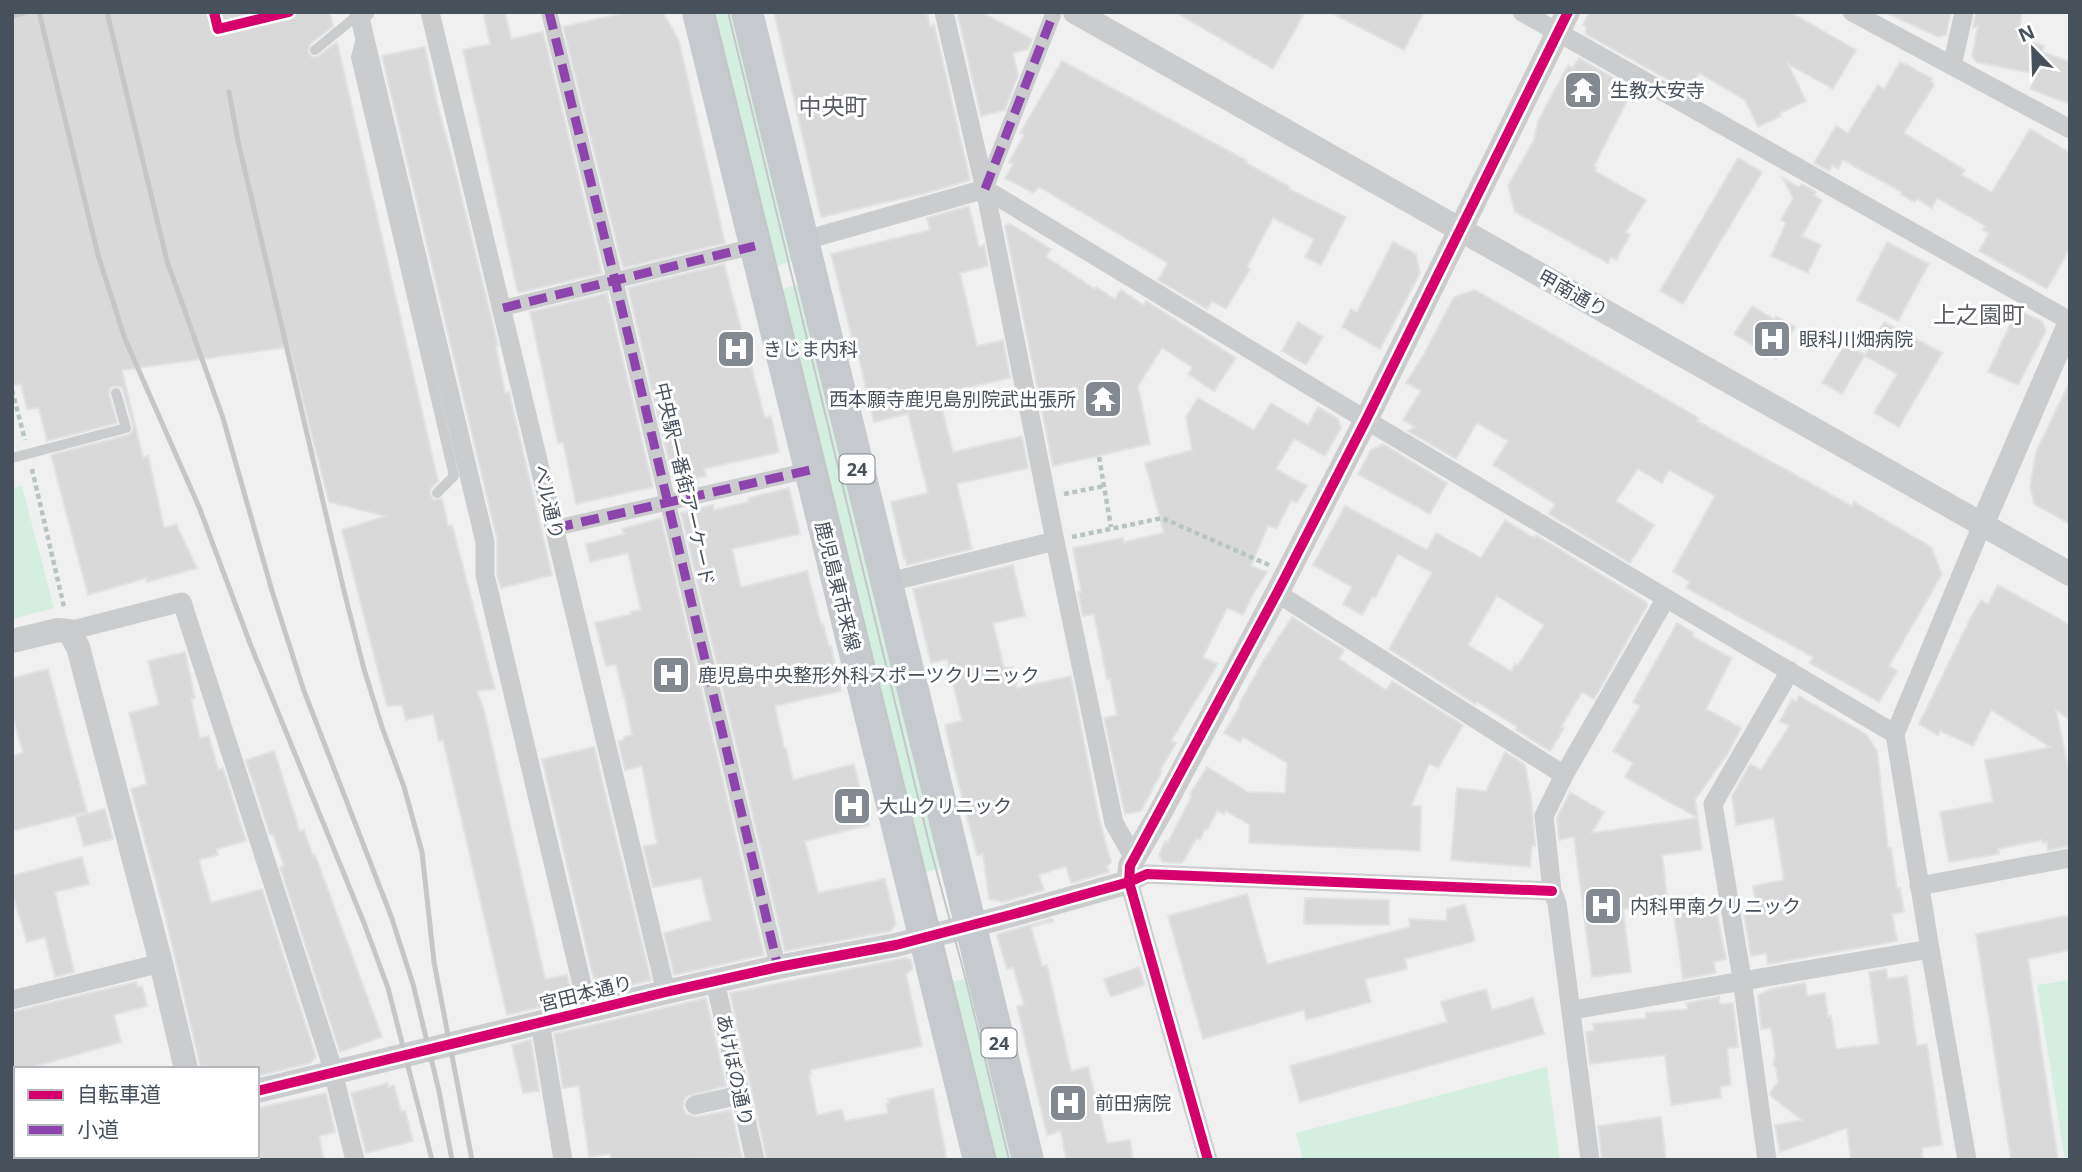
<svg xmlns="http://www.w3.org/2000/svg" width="2082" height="1172" viewBox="0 0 2082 1172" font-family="'Noto Sans','Noto Sans JP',sans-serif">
<rect width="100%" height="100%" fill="#f0f0f0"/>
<path fill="#d4efe0" d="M711,12h25l59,249 -23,6z
M801,284l142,584 -23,5 -142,-583z
M22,486l32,122 -42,11v-131z
M973,977l44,183h-25l-42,-178z
M2070,980v180h-5l-28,-175z
M1547,1067l13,93h-257l-7,-27z"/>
<path fill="#d9d9da" stroke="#e1e2e3" stroke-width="2" fill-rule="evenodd" d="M12,12h318l3,14 -23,18 -2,8 4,5h5l20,-15 101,439 -7,7 -1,6 4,6 8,-2 6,28 4,-1 43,164 -18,2 7,19 61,269 22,-4 6,24 -66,16 -64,-275 -4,1 -6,-27 -27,6 -4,-15 -15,1 -45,-176 43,-14 -56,-14 -40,-155 -167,23 21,88 5,-3 16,73 12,-4 21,44 -50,14 -1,-4 -58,17 -37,-140 77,-20 5,-5v-4l-10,-36 -2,-3 -6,-1 -5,2 -1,6 8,29 -70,18 -8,-33 -12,1 -6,-25 -9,2z
M483,12h22l6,27 32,-7 59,241 -84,20 -55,-243 27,-6z
M627,12h36l16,29 46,202 -102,25 -60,-241z
M774,12h153l3,15 4,-3 36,156 -48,14 -101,23z
M957,12h24l51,27 -4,10 -15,4 5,22 -13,35 -24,6z
M1175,12h130l-32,57z
M1330,12h94l-20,38z
M1589,12h201l66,38 -23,39 -45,-25 18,37 -26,12 1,3 -23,11 -13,-27 -46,-27 -11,18 -102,-57v-8l-3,-1z
M1884,12h67l-5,23 -8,2z
M1976,12h46l-4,26 26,8 -2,6 28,10v42l-40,-15 6,-15 -60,-12 -4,-6 6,-30 -5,2z
M425,47l13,60 14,51 46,187 -2,1 9,47 4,-1 43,183 -51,13 -4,-14v-35l-115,-483z
M1579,58l38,22 -3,5 11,10 1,8 -32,63 3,2 -2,3 51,29 -20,32 4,3 -14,25 -5,-3 -3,6 -93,-51 -7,-26 26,-46 4,-19 30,-56 5,3z
M1062,61l185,100 -1,2 44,24 -1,2 57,28 -25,48 -16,-8 9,-18 -41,-21 -26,49 3,2 -24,40 -14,-8 -5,8 -49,-29 10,-17 -129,-76 -6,6 -28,-15 8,-14 -4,-2 15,-27 -4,-2z
M1900,62l5,3 1,-1 26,15 -1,2 3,4 -30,48 61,37 -3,5 30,17 38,-63 40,24v95l-23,41 -68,-38 10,-18 -6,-3 2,-4 -48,-28 -5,10 -15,-9 -3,3 -13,-8 1,-2 -59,-32 -5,9 -5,-4 -4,6 -15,-8 22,-37 12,7 30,-48 6,4z
M1738,158l24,14 -79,132 -23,-13z
M1783,178l16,9 3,-3 14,8 -2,3 8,5 -20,36 19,9 -13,28 -37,-17 15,-33 -5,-3 12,-22z
M969,206l10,42 5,-4 4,22 -28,7 17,73 26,-6 7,38 -72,16 15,58 69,-16 6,32 -71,16 15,65 -65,16 -1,-7 -2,1 -13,-57 37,-9 -20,-79 -34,8 -19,-80h-2l-22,-88 99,-24 -3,-12z
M1009,223l42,26 -5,8 49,32 1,-2 19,12 6,-9 23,15 2,-4 90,57 -22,33 -26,-17 4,-7 -30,-19 -24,38 12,58 -97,22 -48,-240z
M1393,242l23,12 4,19 -40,76 -38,-22 9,-18 6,3z
M1887,242l42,22 -31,57 -41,-21z
M724,264l41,154 6,-2 8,36 -75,17 2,7 -32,7 -46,-195z
M1475,290l224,128 -2,3 155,85 2,-4 77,45 11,27 -53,92 8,5 -18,31 -69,-39 3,-6 -127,-69 4,-6 -17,-10 42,-76 -46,-26 -7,13 -24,-14 -22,32 38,24 -24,38 -81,-49 6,-10 -62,-39 15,-24 -31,-18 -21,36 -48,-28 7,-4 -12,-7 18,-29 -15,-8 18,-29 30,-57z
M607,293l46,194 -77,17 -13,-62 -5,1 -28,-131z
M1752,306l22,13 2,-3 19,11 -19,32 -42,-25z
M2017,310l25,11 4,10 -28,54 -30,-13z
M1298,322l25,15 -17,28 -24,-14z
M1884,322l58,31 -43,74 -25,-14 23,-39 -32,-18z
M1845,344l20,11 -23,39 -20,-11z
M2070,381v143l-36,-20 -4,-18 6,-34z
M1198,398l56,32 17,-27 37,22 10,-18 20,12 3,9 -16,28 -31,-17 -18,30 31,17 -10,17 -6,-3 -14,28 -9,-2 -17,40 16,6 -13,20 -11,23 -16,-7 -24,49 15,7 -47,77 5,2 -16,27 2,1 -21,40 -16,3 -21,-96 13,-3 -7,-36h-3l-13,-65 -11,2 -5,-24h3l-8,-44 50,-10 1,4 40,-9 -19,-70 47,-13 -6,-33z
M1383,444l64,39 -17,31 -72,-40 13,-24z
M789,488l11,46 -68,15 9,38 66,-16 14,53h2l6,22h2l10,45 -66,15 9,42h2l7,32 61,-16 15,61 -64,16 13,52 67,-14 11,45 -6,7 -105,20 -104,-438 32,-8 1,5 35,-8 -1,-4z
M1345,506l82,44 9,-17 45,25 24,-38 29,18 2,-3 110,67 1,4 -53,93 -12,-7 -21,35 3,1 -14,23 -34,-21 1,-3 -40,-25 -2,2 -86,-55 43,-76 -34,-19 -23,44 -3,-1 -10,18 -19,-11 9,-17 -39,-22zM1497,596l47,29 -26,40 -3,-1 -4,7 -43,-26z
M661,518l103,437 -90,20 -10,-42 47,-13 -10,-42 -48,9 -10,-41 14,-2 -15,-78 -17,4 -7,-29 6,-1v-3l8,-2 -8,-41 -1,1 -7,-31 -10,2 -11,-43 36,-9 -1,-2 11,-2 -13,-57 -38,9 -4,-18 38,-10 -2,-5z
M1013,565l12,51 -32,7 11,45 8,-1 5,21 54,-12 28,142 12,44 -4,4 2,6 -38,11 -5,-17 -27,9 5,15 -41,12 -14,-3 -6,-45 -6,1 -22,-85 -10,-45 17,-4 -15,-62 -16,4 -18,-74z
M1998,585l72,40v95l-14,-10 14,64v72l-22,4 -1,-8 -5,1v-3l-44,9 1,5 -50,8 -9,-50 53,-10 -8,-42 65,-13 -59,-37 -18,36 -33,-15 -2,4 -19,-11 53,-109 9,-15 7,4z
M1292,617l52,33 -5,9 47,31 6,-9 71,44 -25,43 -9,-4 -18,42h10l-1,45 -171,-8 1,-18 -24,-14 -2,3 -7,-3 -10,19 -2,-1 -5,11 -3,-2 -15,25 -19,-1 -4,-7 6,-14 3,1 24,-46 -2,-2 17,-27 41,25 37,1 2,-30 -44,-26 -3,5 -16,-9 16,-27 -1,-2 23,-41z
M1677,623l17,10 -2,3 3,2 37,20 -26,51 35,19 -15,29v-1l-31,44 3,18 -73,-41 8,-14 -20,-12 27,-45 -7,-4z
M185,652l10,46 -4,1 9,39 9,-2 9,34 5,-2 23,73 -29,8 1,6 -19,5 12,43 51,-14 54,168 -6,6 -53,13v-7h-56l-36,-154 -34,-126 16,-5 -18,-71 30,-8 -11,-44z
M48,669l39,143 -75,19v-75l11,-3 -11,-39v-36z
M1799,696l67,38 11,17 11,97h3l6,40h3l4,24 -12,2 5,27 -129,23 -2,-11 -15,3 -8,-47 14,-2 -4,-21 31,-6 -10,-62 -38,7 -4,-29 18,-32 11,6 28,-44 -9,-5 12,-22 4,3z
M594,747l57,233 -54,13 -55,-234z
M274,751l26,81 4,-2 9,26 2,-1 67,182 -42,15 -60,-185 4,-1 -11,-32 -3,1 -24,-75z
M1505,752l20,13 6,32 4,49h-3l-2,21 -79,-7 6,-72 29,3z
M1570,792l34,20 -12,21 106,-15 4,32 -40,5 6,48 -45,6 8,63 -39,5 -18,-140 -15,3 -2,-22z
M105,809l8,30 -29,7 -8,-29z
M82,857l7,27 -34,8 19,80 -19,5 -10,-40 -18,5 -15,-50v-16z
M1247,894l20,70 143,-37 -1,-8 37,2 1,-12 18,-5 10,37 -70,18 2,10 -42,10 6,23 -65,18 -2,-10 -101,29 -35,-123z
M1305,898l84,2v25l-85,-1z
M1715,903l11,56 -12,3 2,11 -33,6 -10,-71z
M2070,915v35l-42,9 30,201h-47l-35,-226z
M1052,919l1,2 -22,6 11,39 5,-1 24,106 17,-4 19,76 23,-3 3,20h-67l-5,-29 -14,4 -30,-129 7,-1 -11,-38 -6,2 -10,-33 1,-2z
M905,958l6,2 2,8 -7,6 16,72 -112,24 1,5h-2l8,40 25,-5 3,11 43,-8 -2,-9 3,-1 -1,-4 45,-10 14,71h-180l-37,-167z
M1139,967l6,18 -34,12 -7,-18z
M1886,969l2,10 19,-3 10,70 10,-2 15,101 -20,3 1,12h-72l-4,-32 -67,24 -5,-27 27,-5 -31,-24 -1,-3 8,-11 -2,-14 -3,-4 2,-8 -4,-28 -10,1 -3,-34 13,-6 34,-6 2,13 18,-3 3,24 3,-1 5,33 43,-5 -10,-72z
M136,982l2,5 4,-1 5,20 -33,9 7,27 -95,27h-14v-57z
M1486,989l6,21 41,-12 11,36 -244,68 -10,-36 157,-44 -6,-20z
M1719,997l1,7 13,-1 5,44 -11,1 4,37 -11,2 1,11 -50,7 -6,-50 -75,9 -4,-32 8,-1 -1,-7 53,-6v-5l42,-4 -2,-6z
M706,998l20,88 -39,10 -3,5 -1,7 3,6 11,3 34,-7 11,48 -131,2 -1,-6 -21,3 -10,-71 -16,2 -9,-54z
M531,1040l8,51 -16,2 -11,-48z
M388,1083v4l6,-2 7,27 4,-1 8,30 -47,12 -15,-60z
M326,1093l9,39 -16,4 5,24h-67v-52z
M1661,1117l5,43h-64l-4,-34z"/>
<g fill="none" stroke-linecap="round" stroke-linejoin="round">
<path stroke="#b7c4c0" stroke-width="4.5" stroke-dasharray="5 3.5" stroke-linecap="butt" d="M12,390l13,50
M1099,457l12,70
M32,469l32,138
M1064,494l40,-8
M1072,537l90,-19 107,47"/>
<path stroke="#caccce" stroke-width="10" d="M361,38l-5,19 98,419 -17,17
M315,50l44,-36
M12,458l114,-30 -10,-35"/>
<path stroke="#caccce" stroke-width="16" d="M549,12l66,268 163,687
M985,189l69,-177
M503,308l252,-62
M555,528l255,-58"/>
<path stroke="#caccce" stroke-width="19" d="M365,12l-6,2 126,528v33l103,435
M430,12l236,980
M944,12l41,177 70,352 59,282 20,35
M1522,12l548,309
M1852,12l218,117
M1952,66l12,-54
M802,241l183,-52 381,231 529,314
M885,583l170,-42
M1277,593l287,182
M69,631l113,-29 148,458 25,100
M1919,886l151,-28
M715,981l40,179
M12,1000l149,-37
M1572,1010l358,-61
M540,1022l23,138
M695,1105l45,-10
M207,1156l1,4
M1208,1160l-79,-278 18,-8 405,17
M1590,1160l-33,-257 -5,-12 -8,-75 20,-41 102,-177
M1767,1160l-25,-181 -29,-175 77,-133
M1967,1160l-37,-211 -35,-215 87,-209"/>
<path stroke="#caccce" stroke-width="24" d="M1075,12l995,562
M1982,525l88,-203
M12,641l46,-11 11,1 9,16 83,316 25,106
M257,1091l409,-99 112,-25 118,-22 101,-26 132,-37 1,-16 4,-8 26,-45 117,-220 89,-173 202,-408
M12,1153l4,-1"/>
<path stroke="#c6c9cd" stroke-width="32" d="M698,12l281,1148
M747,12l281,1148"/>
<path stroke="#c5c6c8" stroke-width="2" d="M714,12l282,1148
M728,12l202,835 36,133 43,180"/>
<path stroke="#c5c6c8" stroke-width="5" d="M39,12l59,243 27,84 74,168 52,139 113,277 24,65 44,172
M107,12l60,249 56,157 49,173 32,100 87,225 22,68 26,107 13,69
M12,16l15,-4
M229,92l9,49 107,454 19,74 18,58 22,60 18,65 12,110 38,198"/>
<path stroke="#8e44ad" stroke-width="9" stroke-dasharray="18 9" stroke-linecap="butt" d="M549,12l66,268 163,687
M985,189l69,-177
M503,308l252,-62
M555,528l255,-58"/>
<defs>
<path id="cycleway" d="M214,12l4,17 71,-17
M257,1091l409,-99 112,-25 118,-22 118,-31 115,-32 18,-8 405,17
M1208,1160l-79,-278 1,-16 147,-273 89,-173 202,-408"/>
</defs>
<use href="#cycleway" stroke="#fff" stroke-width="15"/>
<use href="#cycleway" stroke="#d6006c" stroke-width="10"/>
</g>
<defs>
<symbol id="temple-square" viewBox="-11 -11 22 22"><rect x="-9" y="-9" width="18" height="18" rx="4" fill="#828990" stroke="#fff"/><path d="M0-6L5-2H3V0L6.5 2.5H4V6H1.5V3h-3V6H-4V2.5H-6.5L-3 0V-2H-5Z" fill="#fff"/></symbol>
<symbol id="hospital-square" viewBox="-11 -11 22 22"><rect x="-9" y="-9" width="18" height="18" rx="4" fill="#828990" stroke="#fff"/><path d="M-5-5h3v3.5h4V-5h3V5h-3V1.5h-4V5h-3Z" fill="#fff"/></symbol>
</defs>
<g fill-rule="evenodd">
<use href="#temple-square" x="1561" y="68" width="44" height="44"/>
<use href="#hospital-square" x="1750" y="317" width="44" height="44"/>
<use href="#hospital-square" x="714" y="327" width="44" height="44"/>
<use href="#temple-square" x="1081" y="377" width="44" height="44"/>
<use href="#hospital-square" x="649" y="653" width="44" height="44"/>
<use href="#hospital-square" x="830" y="784" width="44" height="44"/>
<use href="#hospital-square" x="1581" y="884" width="44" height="44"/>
<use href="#hospital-square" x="1046" y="1081" width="44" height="44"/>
</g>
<g text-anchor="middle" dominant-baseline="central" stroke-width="6" stroke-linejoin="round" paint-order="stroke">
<g fill="#fff" stroke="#7e858d" stroke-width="2">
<rect x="839.5" y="454.5" width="35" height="29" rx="5"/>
<rect x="981.5" y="1028.5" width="35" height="29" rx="5"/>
</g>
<g font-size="18" font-weight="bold" fill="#47515c">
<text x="857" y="469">24</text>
<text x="999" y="1043">24</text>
</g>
<g font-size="19" fill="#47515c" stroke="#fff" text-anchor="start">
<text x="1610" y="90">生教大安寺</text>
<text x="1799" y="339">眼科川畑病院</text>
<text x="763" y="349">きじま内科</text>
<text x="1076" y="399" text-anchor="end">西本願寺鹿児島別院武出張所</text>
<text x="698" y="675">鹿児島中央整形外科スポーツクリニック</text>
<text x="879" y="806">大山クリニック</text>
<text x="1630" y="906">内科甲南クリニック</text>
<text x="1095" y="1103">前田病院</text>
</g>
<g font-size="19" fill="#47515c" stroke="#fff">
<text transform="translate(1573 293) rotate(29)">甲南通り</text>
<text transform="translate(685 484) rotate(77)">中央駅一番街アーケード</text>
<text transform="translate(549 502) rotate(77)">ベル通り</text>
<text transform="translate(838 586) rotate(76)">鹿児島東市来線</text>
<text transform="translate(586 993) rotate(-14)">宮田本通り</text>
<text transform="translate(735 1070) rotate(78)">あけぼの通り</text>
</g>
<g font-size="23" fill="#5b5f64" stroke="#fff">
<text x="833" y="106">中央町</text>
<text x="1979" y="314">上之園町</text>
</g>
</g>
<rect width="2082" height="1172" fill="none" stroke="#47515c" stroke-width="28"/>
<rect x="14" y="1067" width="245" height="91" fill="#ffffff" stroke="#b5b9be" stroke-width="2"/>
<rect x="28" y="1090" width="35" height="10" fill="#d6006c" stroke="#b5b9be" stroke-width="2"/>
<text x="77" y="1102" font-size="21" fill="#47515c">自転車道</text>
<rect x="28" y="1125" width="35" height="10" fill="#8e44ad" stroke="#b5b9be" stroke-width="2"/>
<text x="77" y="1137" font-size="21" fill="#47515c">小道</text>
<g transform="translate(2033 49) rotate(337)" stroke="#ffffff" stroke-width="5" paint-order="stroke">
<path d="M0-5L12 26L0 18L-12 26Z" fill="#47515c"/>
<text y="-10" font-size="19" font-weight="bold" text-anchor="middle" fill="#47515c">N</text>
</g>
</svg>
